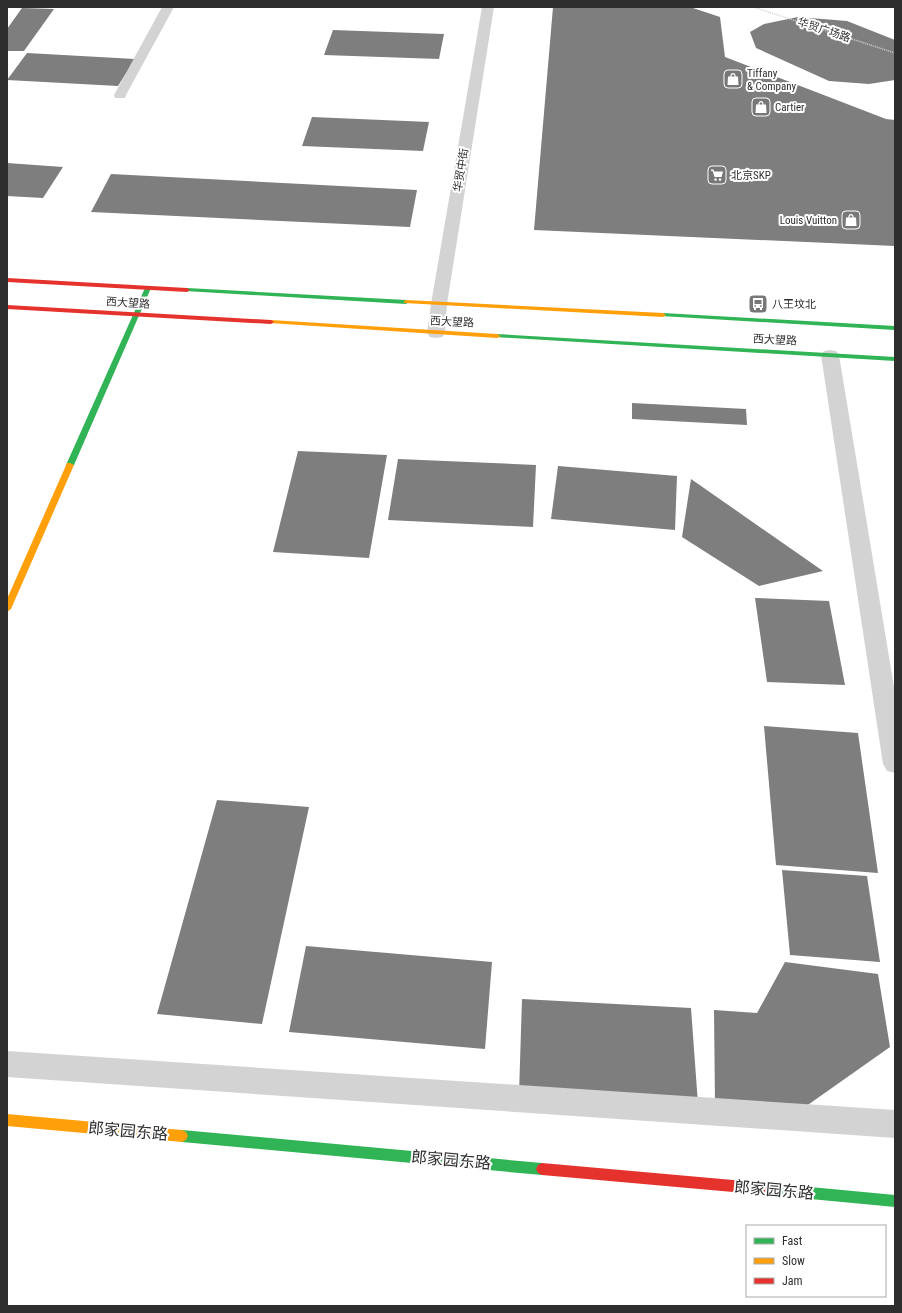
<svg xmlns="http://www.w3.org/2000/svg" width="902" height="1313" viewBox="0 0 902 1313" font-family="'Roboto Condensed','Noto Sans SC',sans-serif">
<rect width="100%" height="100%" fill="#fff"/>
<path fill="#7e7e7e" d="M553,7h137l30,10 5,40 161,62 9,1v126l-361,-16z
M22,8l32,1 -30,42h-17v-22z
M798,17l49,4 48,19v40l-26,4 -40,-3 -73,-33 -6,-16 14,-8z
M333,30l111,4 -5,25 -115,-4z
M27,53l108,6 -17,27 -111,-6z
M312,117l117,5 -6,29 -121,-5z
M7,163l56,4 -20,31 -36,-2z
M111,174l306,16 -7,37 -319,-15z
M632,403l114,6 1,16 -115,-6z
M298,451l89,4 -18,103 -96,-6z
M398,459l138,6 -3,62 -145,-7z
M558,466l119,10 -2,54 -124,-11z
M691,479l132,92 -64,15 -77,-49z
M755,598l74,3 16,84 -78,-3z
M764,726l94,7 20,140 -102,-8z
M217,800l92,7 -47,217 -105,-10z
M782,870l85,6 13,86 -90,-7z
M306,946l186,16 -7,87 -196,-17z
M785,962l93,12 12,73 -95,67 -80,-10 -1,-94 43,3z
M522,999l169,9 7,96 -179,-10z"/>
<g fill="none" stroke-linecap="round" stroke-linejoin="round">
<path stroke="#d3d3d3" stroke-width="1.5" stroke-dasharray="1 1" stroke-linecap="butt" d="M753,7l142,46"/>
<path fill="#d3d3d3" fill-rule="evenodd" d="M162,7h12l-48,88 -1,3h-10l-1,-3z"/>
<path fill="#d3d3d3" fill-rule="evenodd" d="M482,7h12l-47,297 -2,29 -3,4 -6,1 -6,-1 -3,-4 4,-29z
M830,350l6,1 3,4 56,338v80l-8,-2 -4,-7 -62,-409 3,-4z
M7,1051l888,59v28l-888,-61z"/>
<path fill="#30b455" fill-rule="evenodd" d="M148,286l3,2 -77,177 -4,2h-3l-1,-2 79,-177z
M187,288l219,12 3,2 -3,2 -221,-13v-2z
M663,313l232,13v4l-234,-14v-2z
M497,334l398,23v4l-400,-24v-2z
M182,1130l360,33 4,2 2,4 -2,4 -4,2 -360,-33 -4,-2 -2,-4 2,-4z
M768,1183l127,12v12l-127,-12 -4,-2 -2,-4 2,-4z"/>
<path fill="#ff9f0a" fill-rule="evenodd" d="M406,300l257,13 3,2 -3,2 -259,-14v-2z
M271,320l226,14 4,2 -4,2 -228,-15v-2z
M67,463h3l4,2 -63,144 -4,3v-13z
M7,1114l175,16 4,2 2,4 -2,4 -4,2 -175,-16z"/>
<path fill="#e5322d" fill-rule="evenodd" d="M7,278l180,10 3,2 -3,2 -180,-10z
M7,305l264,15 3,2 -3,2 -264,-15z
M542,1163l226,20 4,2 2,4 -2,4 -4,2 -226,-20 -4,-2 -2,-4 2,-4z"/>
</g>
<defs>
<symbol id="shop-square" viewBox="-11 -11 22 22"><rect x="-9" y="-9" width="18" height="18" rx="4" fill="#777" stroke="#fff"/><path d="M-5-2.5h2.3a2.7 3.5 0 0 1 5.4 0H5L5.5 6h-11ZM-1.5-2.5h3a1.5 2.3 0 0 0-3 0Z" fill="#fff"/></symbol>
<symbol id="supermarket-square" viewBox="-11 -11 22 22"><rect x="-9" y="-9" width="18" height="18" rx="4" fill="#777" stroke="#fff"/><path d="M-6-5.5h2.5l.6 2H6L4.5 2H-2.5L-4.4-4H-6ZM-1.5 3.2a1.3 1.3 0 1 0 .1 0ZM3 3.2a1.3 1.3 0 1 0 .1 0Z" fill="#fff"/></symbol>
<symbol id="bus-square" viewBox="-11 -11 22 22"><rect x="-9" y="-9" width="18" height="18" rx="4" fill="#777" stroke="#fff"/><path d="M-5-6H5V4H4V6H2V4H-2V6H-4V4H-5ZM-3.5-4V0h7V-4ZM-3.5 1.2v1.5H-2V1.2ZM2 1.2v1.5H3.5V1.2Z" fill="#fff"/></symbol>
</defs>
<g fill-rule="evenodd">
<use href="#shop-square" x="722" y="68" width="22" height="22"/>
<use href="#shop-square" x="750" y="96" width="22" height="22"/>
<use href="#supermarket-square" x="706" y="164" width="22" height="22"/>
<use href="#shop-square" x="840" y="209" width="22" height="22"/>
<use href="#bus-square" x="747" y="293" width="22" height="22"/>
</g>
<g text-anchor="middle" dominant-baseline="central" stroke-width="4" stroke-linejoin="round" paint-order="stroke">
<g font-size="11" fill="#2e2e2e" stroke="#fff">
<text transform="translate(824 30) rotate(18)">华贸广场路</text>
<text transform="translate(461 170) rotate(-81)">华贸中街</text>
<text transform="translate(128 303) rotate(4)">西大望路</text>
<text transform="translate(452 322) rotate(3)">西大望路</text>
<text transform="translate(775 340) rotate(3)">西大望路</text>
</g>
<g font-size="11" fill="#2e2e2e" stroke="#fff" text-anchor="start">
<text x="747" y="73">Tiffany<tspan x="747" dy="13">&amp; Company</tspan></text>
<text x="775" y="107">Cartier</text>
<text x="731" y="175">北京SKP</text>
<text x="837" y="220" text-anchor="end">Louis Vuitton</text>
<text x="772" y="304">八王坟北</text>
</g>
<g font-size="16" fill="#2e2e2e" stroke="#fff">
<text transform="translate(128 1131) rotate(5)">郎家园东路</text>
<text transform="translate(451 1160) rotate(5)">郎家园东路</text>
<text transform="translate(774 1190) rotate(5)">郎家园东路</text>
</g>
</g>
<rect width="902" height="1313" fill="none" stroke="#2e2e2e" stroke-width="16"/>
<rect x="746" y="1225" width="140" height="72" fill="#ffffff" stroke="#ababab"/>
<rect x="754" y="1238" width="20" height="6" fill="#30b455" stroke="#ababab"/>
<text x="782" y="1245" font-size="12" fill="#2e2e2e">Fast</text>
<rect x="754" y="1258" width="20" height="6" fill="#ff9f0a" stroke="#ababab"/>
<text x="782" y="1265" font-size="12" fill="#2e2e2e">Slow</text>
<rect x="754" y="1278" width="20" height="6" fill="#e5322d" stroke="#ababab"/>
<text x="782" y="1285" font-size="12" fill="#2e2e2e">Jam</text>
</svg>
